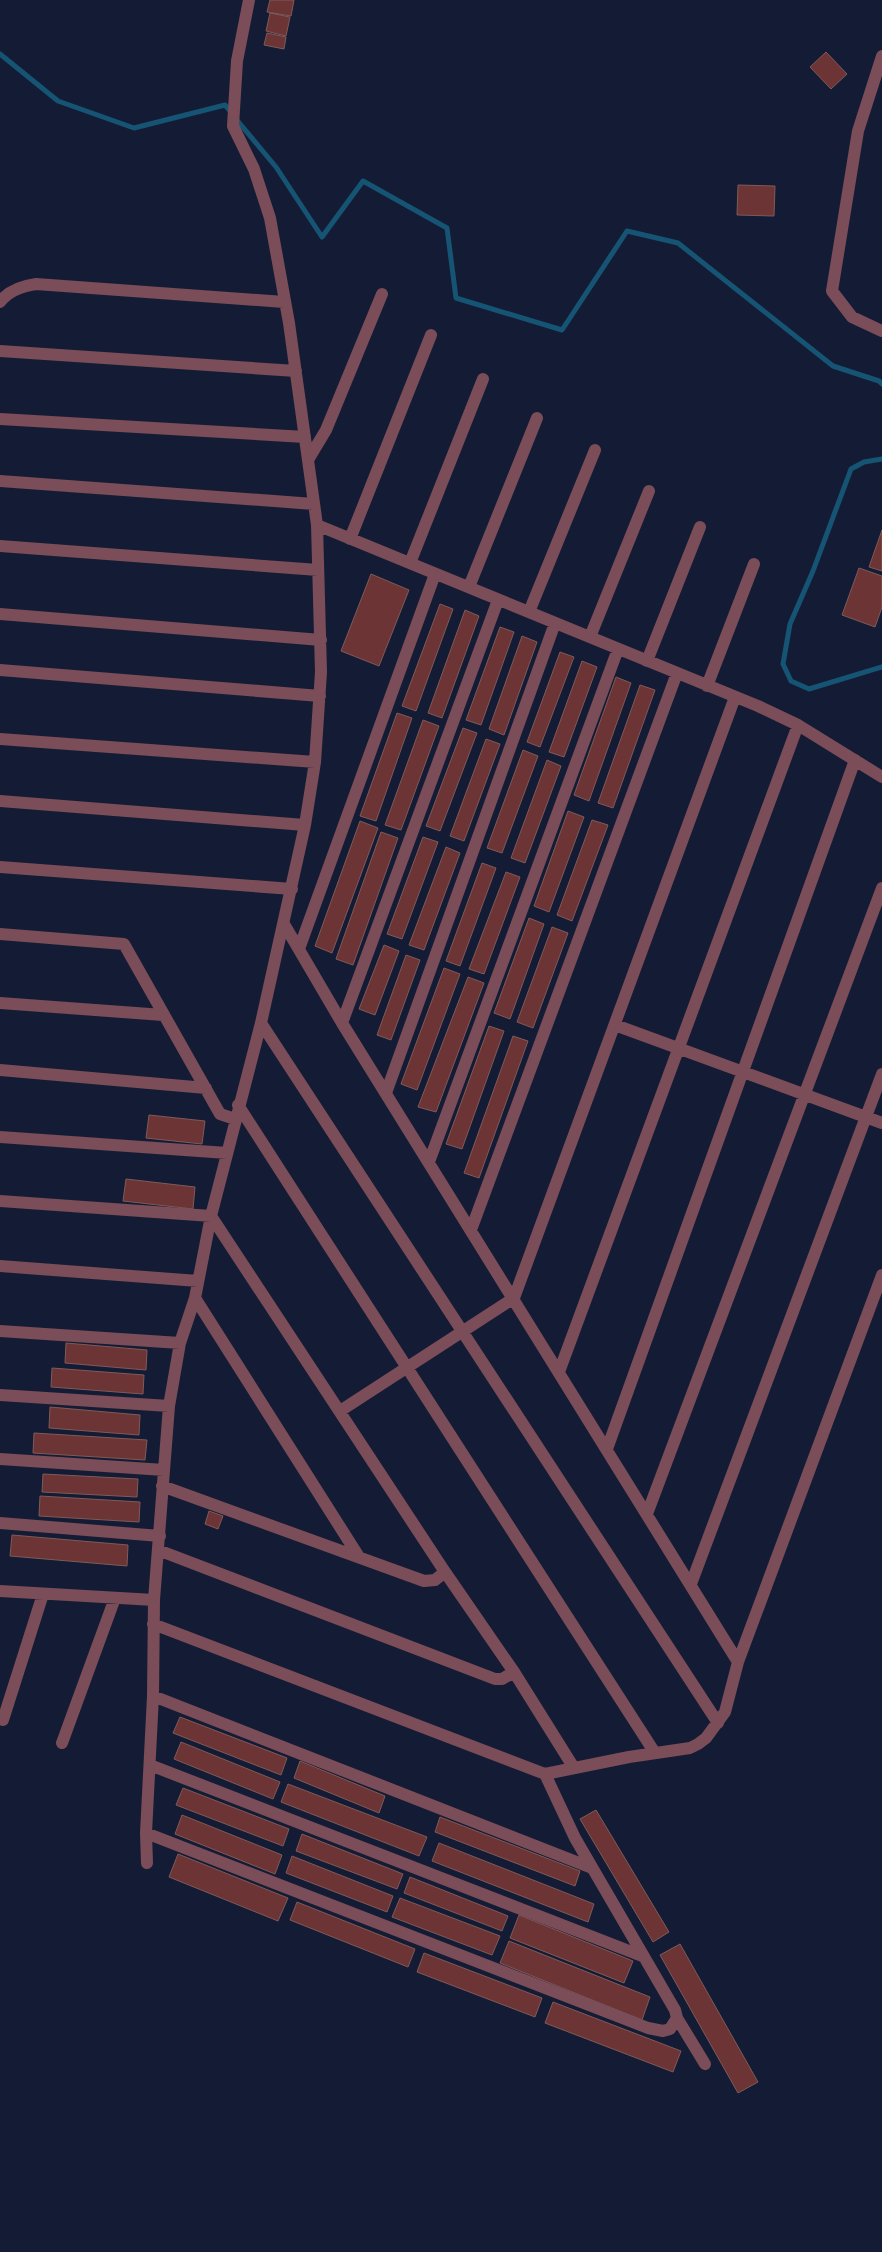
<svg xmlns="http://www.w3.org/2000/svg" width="882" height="2252" viewBox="0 0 882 2252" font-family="'Source Sans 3',sans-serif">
<rect width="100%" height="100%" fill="#141c35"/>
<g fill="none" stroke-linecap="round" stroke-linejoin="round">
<path stroke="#165474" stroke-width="5" d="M0,54l58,47 76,27 91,-23 6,7
M236,119l40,48 46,70 41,-56 84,47 9,70 106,32 65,-99 51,12 155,123 46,15 3,3
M882,459l-18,3 -13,7 -38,102 -23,53 -7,40 8,17 18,8 73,-22"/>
</g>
<path fill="#6c3434" stroke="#7f5a59" d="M270,0h24l-3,16 -24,-4z
M270,13l20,4 -4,19 -20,-5z
M267,33l19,4 -2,12 -20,-4z
M826,52l21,22 -16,15 -21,-22z
M738,185l37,1 -1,30 -37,-1z
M882,530v41l-13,-4z
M859,568l23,8v31l-7,20 -33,-12z
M371,574l38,16 -30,76 -38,-15z
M440,604l13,5 -37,102 -14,-5z
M465,610l14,6 -37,102 -14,-5z
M500,627l14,5 -33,93 -15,-5z
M522,636l15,6 -33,93 -15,-6z
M560,652l14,5 -34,90 -13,-5z
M582,661l15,6 -33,90 -15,-5z
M616,677l15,6 -42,118 -15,-6z
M640,685l15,5 -42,118 -15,-5z
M397,713l15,5 -36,103 -16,-5z
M423,720l16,6 -38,104 -16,-5z
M463,728l14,5 -37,98 -14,-5z
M486,739l14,5 -36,97 -14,-5z
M523,750l15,6 -36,97 -15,-5z
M547,760l14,6 -36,97 -14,-5z
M568,811l16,6 -35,95 -15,-6z
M592,820l16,5 -36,96 -15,-6z
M360,821l18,7 -46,125 -17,-7z
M381,832l17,6 -45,127 -17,-6z
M423,837l15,5 -36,97 -15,-5z
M446,847l14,6 -36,97 -15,-5z
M482,863l14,5 -36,98 -14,-5z
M506,872l14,5 -36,97 -15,-5z
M529,918l15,6 -34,95 -16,-6z
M552,927l16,6 -35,95 -16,-6z
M384,945l15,6 -24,64 -16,-6z
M406,955l14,5 -29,80 -14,-5z
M444,968l16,6 -43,116 -16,-6z
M468,977l16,6 -48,129 -18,-5z
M489,1026l15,5 -42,118 -16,-5z
M513,1036l15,5 -49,137 -15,-5z
M149,1115l56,6 -3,23 -56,-6z
M126,1179l69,8 -2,22 -70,-8z
M66,1343l81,7 -1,20 -81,-7z
M52,1368l92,7 -1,19 -92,-7z
M50,1407l90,8 -1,20 -90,-7z
M34,1433l113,7 -2,20 -112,-7z
M43,1474l95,5 -1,18 -95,-5z
M40,1496l100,6 -1,20 -100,-6z
M209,1511l14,5 -5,13 -13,-5z
M12,1535l116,10 -1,21 -117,-10z
M180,1717l107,41 -6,17 -108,-42z
M181,1742l99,40 -7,17 -99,-40z
M300,1761l85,35 -6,17 -85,-35z
M288,1784l139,53 -8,19 -138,-54z
M183,1788l106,41 -6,17 -107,-41z
M596,1810l73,122 -16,10 -73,-123z
M182,1815l100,40 -7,19 -100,-40z
M440,1817l140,54 -5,15 -140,-54z
M302,1834l101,40 -6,15 -101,-38z
M439,1843l155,61 -6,18 -156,-61z
M178,1854l110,44 -10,23 -109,-44z
M292,1856l101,40 -6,16 -101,-39z
M410,1877l98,39 -6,15 -98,-38z
M400,1898l100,38 -8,19 -100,-38z
M297,1902l118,47 -7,18 -118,-47z
M519,1915l114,46 -9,22 -114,-45z
M509,1941l141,56 -8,23 -142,-57z
M680,1944l78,138 -20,11 -78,-138z
M424,1953l118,45 -7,19 -118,-45z
M553,2002l128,49 -8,21 -128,-49z"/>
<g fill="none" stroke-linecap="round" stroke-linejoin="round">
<path stroke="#7a4d58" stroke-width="12" d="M249,0l-12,61 -4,65 21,43 16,49 19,105 28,202 4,147 -6,90 -10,63 -44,198 -50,193 -16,82 -15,45 -11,63 -15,194 -1,96 -7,137 502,195 15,3 7,-2 7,-11 -2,-8 -100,-172 -30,-64 84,-17 61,-9 8,-4 8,-6 19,-26 13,-50 144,-387
M882,56l-24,75 -26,160 20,26 30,14
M0,302c9,-12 22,-16 36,-18l248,18
M0,351l296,20
M0,419l305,18
M308,460l18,-30 56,-136
M0,481l314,23
M317,525l441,181 40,19 84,52
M350,539l81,-204
M0,546l318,24
M410,563l73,-184
M469,587l68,-169
M529,612l66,-162
M0,614l321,26
M590,637l59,-146
M647,661l53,-134
M0,670l320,26
M707,686l47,-122
M0,739l315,23
M0,801l305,24
M0,867l292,22
M284,924l58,99 396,639
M0,934l124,10 96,170 15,5
M299,949l136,-375
M0,1003l163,12
M261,1023l457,700
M342,1023l156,-423
M615,1025l267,98
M0,1070l206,18
M386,1093l169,-470
M238,1105l417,648
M0,1137l227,16
M429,1162l189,-513
M0,1201l211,15 234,356 -10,8 -11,1 -262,-95
M471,1230l206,-557
M0,1266l198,15
M195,1298l164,259
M0,1331l180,12
M559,1372l239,-647
M0,1395l169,11
M340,1411l174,-113 221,-601
M607,1449l248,-689
M0,1459l164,11
M647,1514l235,-626
M0,1523l160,13
M158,1550l337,129h7l12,-7 -69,-100
M691,1584l191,-510
M0,1591l154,9
M153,1624l392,150
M514,1672l60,96
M153,1696l439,172
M3,1720l40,-126
M62,1743l53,-145
M150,1765l492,191
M146,1833l1,30
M677,2018l28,46"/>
</g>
</svg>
